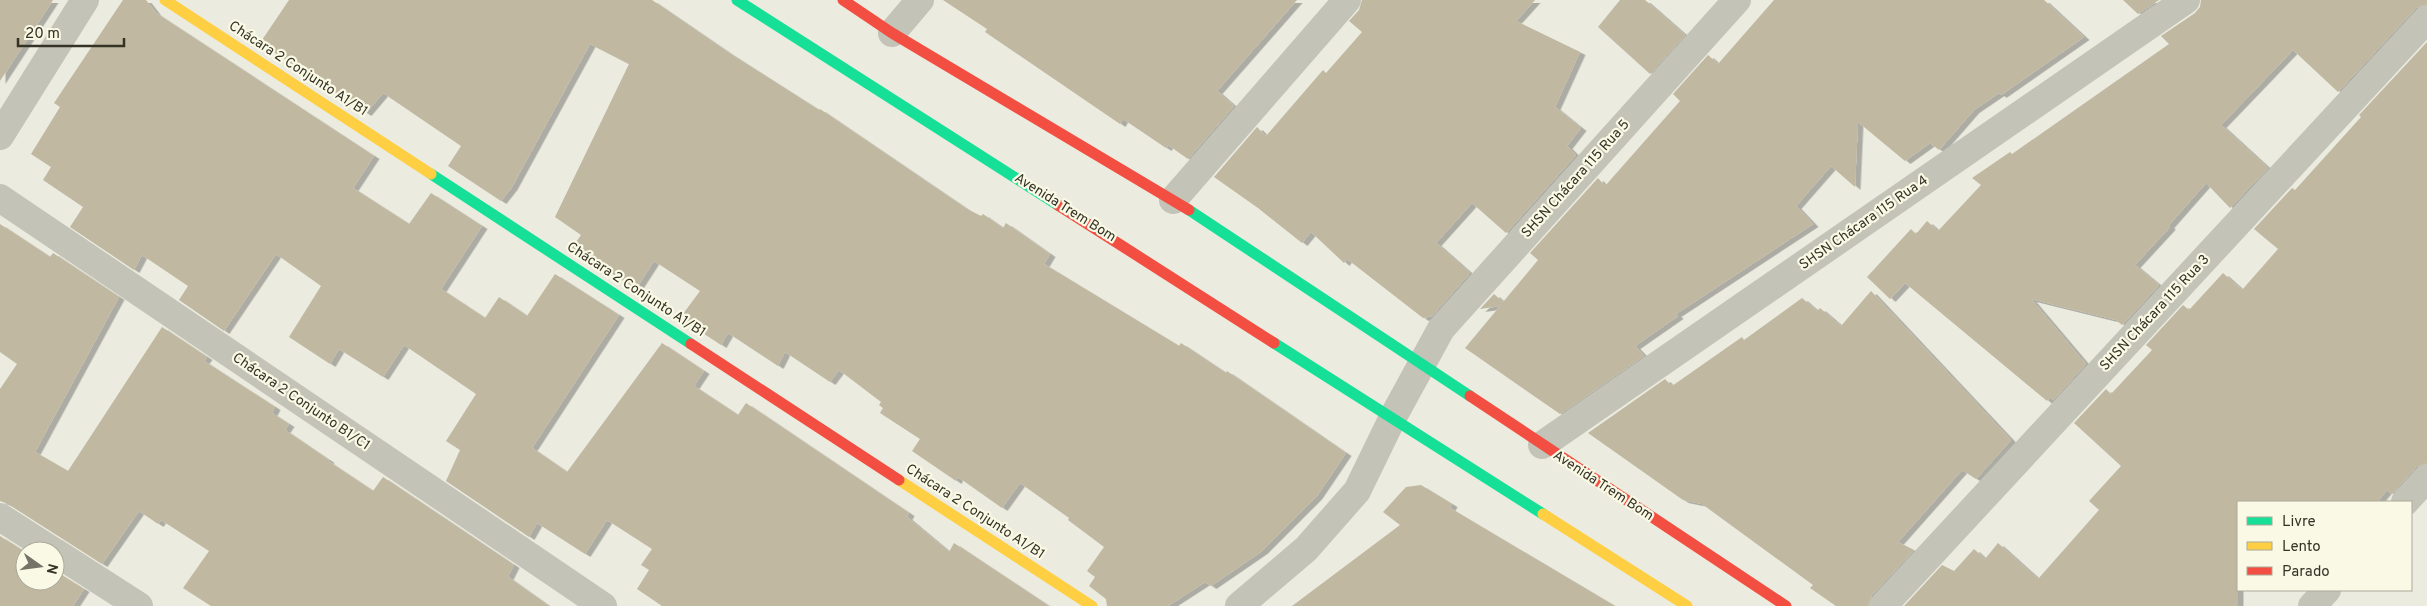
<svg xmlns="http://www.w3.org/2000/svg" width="2427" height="606" viewBox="0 0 2427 606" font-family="Overpass,sans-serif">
<defs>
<filter id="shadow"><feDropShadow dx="5.5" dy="3" stdDeviation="0" flood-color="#0004"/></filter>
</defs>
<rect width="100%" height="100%" fill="#ebebdf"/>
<path fill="#c0b8a0" filter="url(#shadow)" d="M0,0h53l-53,81z
M123,0h23l10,13 218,143 -21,32 56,36 22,-31 51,33 -41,63 44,29 14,-21 28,19 28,-42 64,41 -87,133 35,24 95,-129 42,28 -10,15 44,29 8,-12 163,110 -2,4 42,35 5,-9 95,63h-387l-25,-17 12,-19 -8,-5 11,-16 -45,-29 -22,34 -48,-31 -8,14 -83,-56 14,-31 -14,-9 30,-47 -72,-49 -21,32 -44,-28 -9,15 -41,-27 32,-51 -45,-32 -52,77 -45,-31 9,-14 -46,-31 -8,15 -64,-43 13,-20 -40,-27 8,-13 -20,-13 29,-47 -6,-4z
M289,0h363l76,52 91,58 1,-1 147,100 14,7 2,-2 20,14 3,-5 44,31 -6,10 135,82 2,-3 45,30 1,-2 119,82 -29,43 -55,55 -51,35 -6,-4 -37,24h-61l-1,-7 -17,-13 6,-9 -8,-6 17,-24 -36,-27 1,-2 -49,-35 -18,25 -44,-31 -2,4 -44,-30 8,-12 -40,-26 3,-5 -4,-3 2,-3 -42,-32 -9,12 -45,-30 -7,14 -50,-33 -7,12 -41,-27 20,-27 -46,-30 -18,28 -64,-41 9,-13 -26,-18 74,-153 -39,-20 -78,143 -11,14 -53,-35 13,-20 -78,-53 -17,20 -106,-70z
M943,0h354l-80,91 17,15 -46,53 -20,-14 -2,3 -43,-29 -3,5 -135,-92 2,-3z
M1362,0h173l-19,21 64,31 -25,55 26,21 -14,18 9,9 -70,78 -34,-30 -36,40 34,30 -38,43 -9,2 -76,-59 -3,4 -33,-31 -9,11 -44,-35 -44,-31 43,-50 9,9 57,-66 3,3 36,-41 -13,-11 10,-11z
M1620,0h25l40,35 -35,39 -52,-47z
M1774,0h270l40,37 -83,58 -2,-2 -25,17 -35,40 -9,-7 -25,18 -47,-39 -3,65 -24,-21 -35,40 17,18 -137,90 2,2 -43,30 9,10 -84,58 -95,-66 35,-42 -20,3 14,-15 9,8 35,-42 -8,-7 68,-75 7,8 75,-85 -7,-7 35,-39 10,9z
M2123,0h36l-21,14z
M2201,0h226v4l-11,4 -78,84 -45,-42 -72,75 47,43 -38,40 -24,-25 -37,42 1,2 -35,38 24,20 -37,40 -6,-5 -85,-21 55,65 -33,36 -3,-3 -3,4 -142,-118 -15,16 -23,-22 44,-48 5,5 11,-13 11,10 43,-46 -9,-7 38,-26 2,2 157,-110 -8,-8 34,-23 5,-6z
M2427,42v421l-11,4 -24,27 -5,-4 -10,12h-139v104h-334l38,-41 12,6 20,-22 11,10 13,-16 40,36 61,-69 -10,-9 32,-35 -47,-43 32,-34 5,5 41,-44 -6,-5 37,-40 6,5 34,-37 19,17 36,-41 -24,-20 38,-41 3,2 66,-73 -2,-2z
M0,224l50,33 3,-4 66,44 -84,155 33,19 94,-144 45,30 -3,4 71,46 -3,6 17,11 -4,6 44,30 -1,1 45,30 10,-14 131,88 -6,12 41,29h-338l-28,-18 26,-37 -48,-31 -3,4 -19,-13 -37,53 -94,-60 -8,-3v-112l17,-25 -17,-12z
M1871,291l140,149 -35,39 -14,-9 -64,72 16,8 -42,45 -4,11h-32l-26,-18 3,-3 -111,-81 -19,-4 -95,-67 77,-54 7,7 70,-49 2,3 58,-42 15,13 3,-3 21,18z
M1421,485l31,19 -2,4 165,98h-323l108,-81 -17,-13 23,-25z
M0,536l25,16v29h30v-10l29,18 -11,17h-73z"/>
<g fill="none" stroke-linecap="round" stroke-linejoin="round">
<path stroke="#c4c3b8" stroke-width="28" d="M892,33l28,-33
M0,136l85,-136
M0,198l603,408
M1173,200l174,-200
M1542,445l644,-445
M2405,502l22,-24
M0,517l53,34
M55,552l84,54
M1239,606l67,-57 51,-58 36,-74 48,-88 296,-329
M1883,606l544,-587
M2312,606l15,-16"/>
<path stroke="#16e098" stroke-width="11" d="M737,0l321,205
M431,174l260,170
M1189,210l281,186
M1274,343l269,171"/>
<path stroke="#ffcf43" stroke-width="11" d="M165,0l266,174
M899,480l193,126
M1543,514l144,92"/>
<path stroke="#f24e42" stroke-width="11" d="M843,0l49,33 297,177
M1058,205l216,138
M691,344l208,136
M1470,396l316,210"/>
</g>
<g text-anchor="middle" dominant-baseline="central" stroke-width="4.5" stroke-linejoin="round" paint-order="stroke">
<g font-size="14" fill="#353226" stroke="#f9f9e5">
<text transform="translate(298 69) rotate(33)">Chácara 2 Conjunto A1/B1</text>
<text transform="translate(1576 179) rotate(-48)">SHSN Chácara 115 Rua 5</text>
<text transform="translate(1065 208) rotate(32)">Avenida Trem Bom</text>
<text transform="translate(1864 223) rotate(-35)">SHSN Chácara 115 Rua 4</text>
<text transform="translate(636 290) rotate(33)">Chácara 2 Conjunto A1/B1</text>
<text transform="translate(2155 313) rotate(-47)">SHSN Chácara 115 Rua 3</text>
<text transform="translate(301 402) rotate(34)">Chácara 2 Conjunto B1/C1</text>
<text transform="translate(1603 486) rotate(33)">Avenida Trem Bom</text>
<text transform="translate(975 512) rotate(33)">Chácara 2 Conjunto A1/B1</text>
</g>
</g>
<rect x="2237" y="501" width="175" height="90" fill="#f9f9e5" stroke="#aba999"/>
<rect x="2247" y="517" width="25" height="8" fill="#16e098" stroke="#aba999"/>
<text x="2282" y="526" font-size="15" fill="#353226">Livre</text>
<rect x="2247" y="542" width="25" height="8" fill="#ffcf43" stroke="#aba999"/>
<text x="2282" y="551" font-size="15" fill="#353226">Lento</text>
<rect x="2247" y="567" width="25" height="8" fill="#f24e42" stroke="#aba999"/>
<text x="2282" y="576" font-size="15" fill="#353226">Parado</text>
<g transform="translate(40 566) rotate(104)"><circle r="24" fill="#f9f9e5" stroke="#aba999"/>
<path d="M0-4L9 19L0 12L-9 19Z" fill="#757367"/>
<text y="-8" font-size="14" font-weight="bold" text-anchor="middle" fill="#353226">N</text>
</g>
<path d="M18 38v8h106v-8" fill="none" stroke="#353226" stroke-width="2.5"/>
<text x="25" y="38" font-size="15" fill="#353226" stroke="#f9f9e5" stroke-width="4" paint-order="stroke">20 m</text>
</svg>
